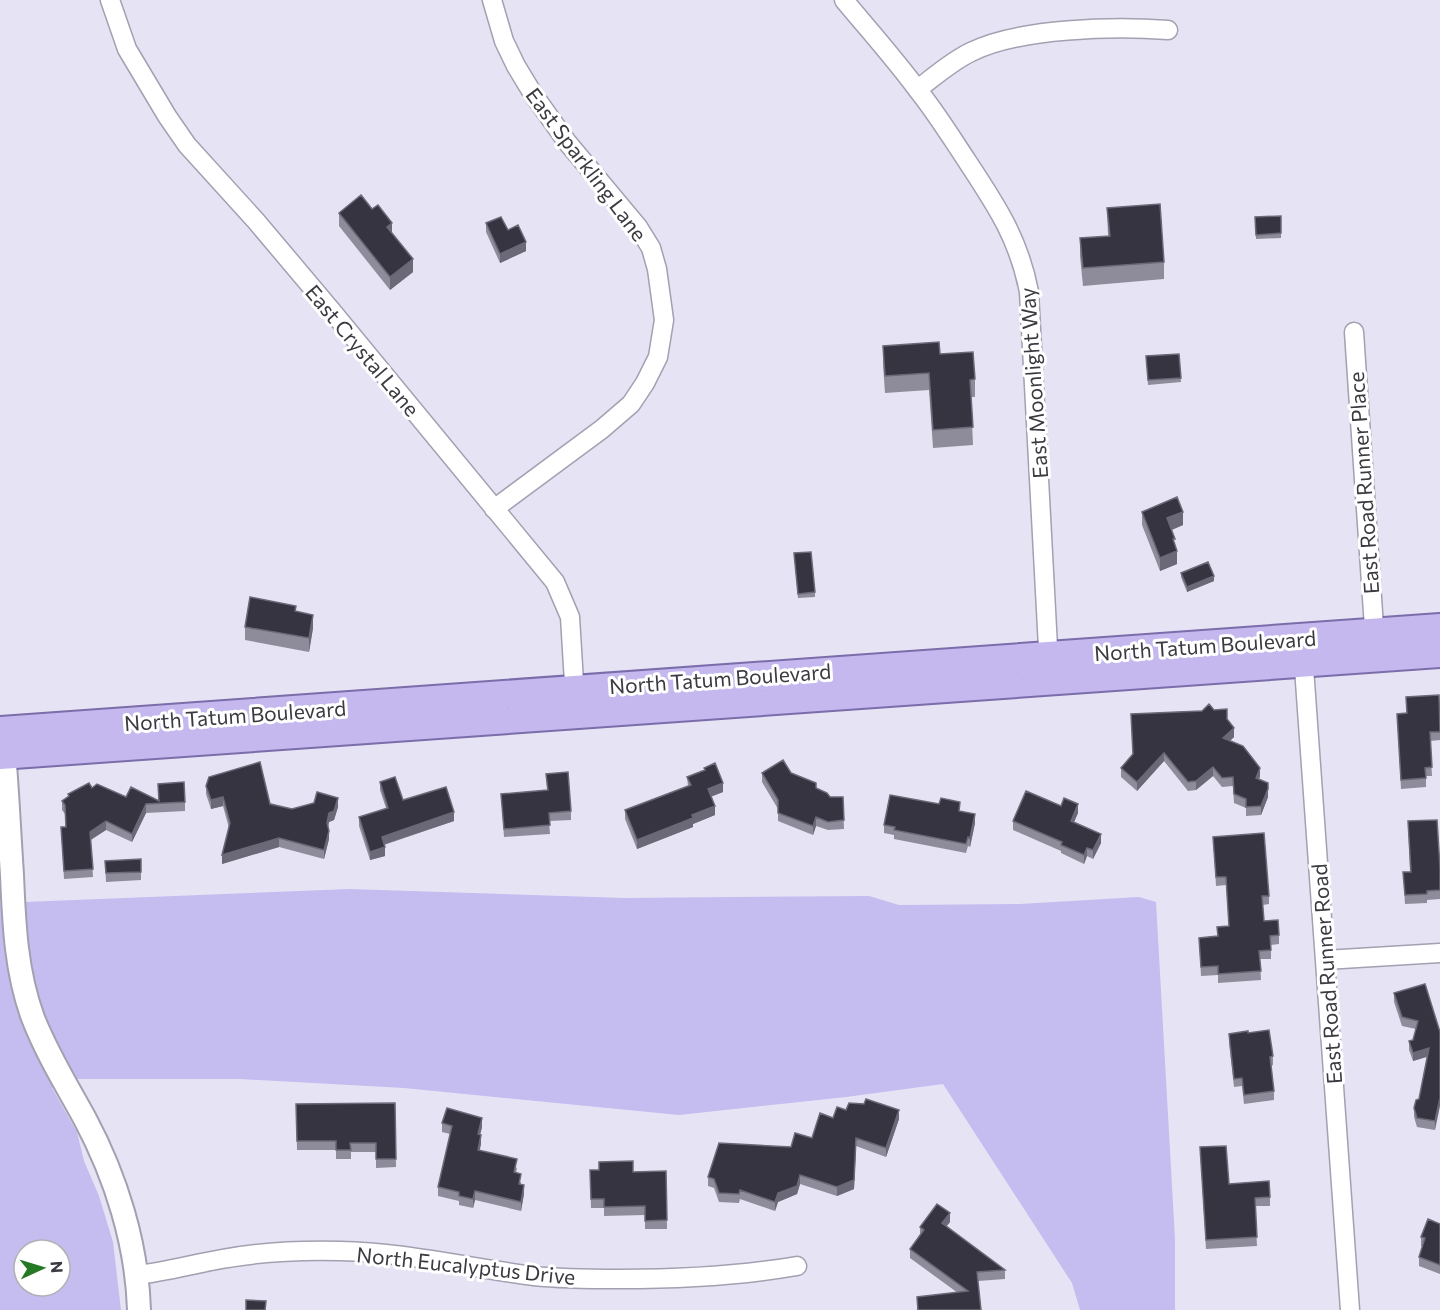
<svg xmlns="http://www.w3.org/2000/svg" width="1440" height="1310" viewBox="0 0 1440 1310" font-family="Commissioner,sans-serif">
<rect width="100%" height="100%" fill="#e6e3f4"/>
<path fill="#c5bcf0" fill-rule="evenodd" d="M350,889l274,9 245,-2 30,9 121,-1 119,-7 17,5 19,337v71h-95l-8,-27 -129,-199 -97,13 -167,18 -275,-27 -164,-9h-163l-25,9 25,44 7,29 15,35 14,46 8,68h-121v-407zM24,1250h36v36h-36z"/>
<g fill="none" stroke-linecap="round" stroke-linejoin="round">
<defs>
<path id="minor" d="M110,0l17,49 40,67 20,29 69,76 75,89 224,272 15,35 5,82
M492,0l12,41 12,25 17,28 34,48 71,85 13,21 6,21 7,51 -6,37 -13,26 -14,21 -29,25 -108,80
M844,0c24,29 50,58 73,89 18,22 34,48 50,72 29,44 52,78 62,131l20,374
M918,89c17,-13 34,-28 53,-37 48,-24 144,-26 197,-22
M1354,332l21,310
M1303,654l47,656
M1325,960l115,-7
M137,1275c28,-3 56,-11 85,-16 38,-7 78,-9 118,-8 65,1 129,17 194,25 28,3 58,3 86,3 60,0 119,-3 177,-13"/>
<path id="tertiary" d="M3,739c4,45 6,91 9,136 2,49 4,97 21,143 14,36 34,68 52,101 31,58 52,125 54,191"/>
<path id="primary" d="M0,731l1440,-103
M0,755l1440,-102"/>
</defs>
<use href="#minor" stroke="#a3a0b1" stroke-width="21"/>
<use href="#tertiary" stroke="#a3a0b1" stroke-width="26"/>
<use href="#primary" stroke="#7b6daa" stroke-width="32"/>
<use href="#minor" stroke="#fff" stroke-width="18"/>
<use href="#tertiary" stroke="#fff" stroke-width="22"/>
<use href="#primary" stroke="#c4b8ee" stroke-width="28"/>
</g>
<path fill="#8e8c9a" d="M1107,208l57,54v17l-81,7 -3,-30v-18l28,-2z
M339,213l53,20 21,39 -23,18 -51,-64z
M1281,216v22l-25,1 -1,-22z
M486,223l22,7 18,21 -26,12 -14,-31z
M883,346l57,8 35,25v18h-4l2,48 -40,3 -4,-58 -44,3 -2,-29z
M1179,354l2,28 -33,3 -2,-29z
M1142,512l41,13 -12,5 6,34 -17,7 -18,-46z
M794,553l21,39v5l-17,1z
M1181,573l33,8 -27,11 -6,-15z
M296,612l17,16 -4,24 -64,-12v-13z
M1406,697l34,7v36l-10,1 2,35h-6v11l-25,2 -4,-75 9,-1z
M1214,710l13,9 7,18 -4,4 30,35 -1,4 9,17 -7,18 -15,1v-8l-12,-5 -1,-17 -11,1 -9,-11 -17,14 -8,1 -24,-30 -27,30 -16,-14v-9l12,-14 -2,-40z
M704,768l19,24 -12,4 4,19 -22,9v3l-56,22 -12,-30v-9l63,-24 -1,-9 17,-6z
M762,773l54,15 14,9h13l1,32 -16,1 -12,-4 -3,9 -35,-14v-12l-16,-27z
M546,774l25,37v9l-22,1 1,13 -46,3 -3,-43 46,-4z
M380,782l23,18 51,21 -70,24 1,11 -15,4 -11,-34v-9l27,-9 -6,-18z
M158,784l27,18v9l-39,2 -14,29 -26,-12 -15,10 2,37 -29,2 -3,-52h5l-1,-13 -3,-4v-9l6,-4v-3l58,3 32,3z
M206,786l86,23 46,-2 -4,13 -5,2 -1,5 1,12 -5,20 -45,-12 -57,17 7,-36 -6,-22 -12,3 -5,-15z
M960,811l15,12 -5,24 -2,-1 -2,7 -72,-14v-4l-10,-2v-8z
M1078,813l-4,9 27,21 -8,16 -6,-3 -3,8 -23,-11v-2l-48,-21v-9z
M1408,821l32,47v31l-13,1v3l-22,1 -2,-32h7z
M1213,837l56,59v8l-6,1 1,16 15,14v9l-8,1v14h-11l1,21 -43,3v-8l-17,1 -2,-38 18,-2v-9l12,-1 -3,-41 -10,1z
M141,859v21l-35,2 -1,-21z
M1394,993l46,39 -5,98 -18,-3 -3,-10v-9l5,-9 8,-42 -14,4 -4,-11v-9l4,-1 3,-11 -14,-3 -8,-24z
M1248,1033l25,23v9l-2,1 3,25v9l-30,4 -2,-18 -8,1 -5,-44v-9z
M395,1103l1,64 -20,1v-16h-25v7h-15v-9h-39l-1,-46z
M846,1110l53,9 -13,38 -30,-11 -2,43 -17,7 -37,-12 -3,10 -19,8 -3,9 -35,-12 -1,4 -20,-1 -5,-14 -6,-2v-9l83,-30 21,-9 21,-20z
M442,1123l40,4 -2,8 1,9 -2,6 38,18 -1,5 5,10v2l3,9 -3,17 -46,-11 -2,8 -14,-3v-4l-21,-5v-9l12,-53 -8,-2z
M1200,1147l29,37 41,13v9h-15l2,40 -51,3z
M590,1170l43,2 33,-1 1,58h-22v-14l-41,1v-8h-13z
M950,1222l-4,4 59,44v9l-27,2 3,29h-64v-13l41,-4 -48,-35v-9l10,-15v-7z
M1440,1224v50l-21,-8v-9l4,-11h-2v-9z"/>
<path fill="#6b6877" d="M392,223v13l-5,-9z
M526,242v9l-26,12v-9z
M413,259v13l-23,18v-13z
M1183,512v13l-16,7v-14z
M1177,551v13l-17,7v-13z
M1214,576v5l-27,11v-5z
M313,615v13l-4,24v-14z
M1234,728v9l-11,10v-9z
M1164,753v8l-27,30v-9z
M1213,767v9l-17,14v-9z
M1260,768v8l-4,11v-9z
M723,783v9l-15,6v-9z
M1268,789v8l-7,18v-9z
M223,797v9l-12,3v-9z
M338,798v9l-4,13 -5,2 -2,10v-9l2,-10z
M146,804v9l-14,29v-8z
M1078,804v9l-7,16v-8z
M715,806v9l-22,9v3l-56,22v-9l55,-25z
M454,812v9l-72,24v-8z
M975,814v9l-5,24v-9z
M816,817v9l-3,9v-9z
M106,821v9l-16,10v-8z
M329,831v8l-5,20v-9z
M1101,834v9l-8,16v-9z
M279,838v9l-57,17v-9z
M385,847v9l-15,4v-8z
M1087,848v8l-3,8v-9z
M1429,1048v8l-16,5v-8z
M1440,1098v8l-5,24v-9z
M899,1110v9l-13,38v-9z
M482,1118v9l-4,16v-9z
M481,1135v9l-3,15v-9z
M856,1146l-2,43 -17,7v-9z
M800,1175v9l-3,10 -19,8 -3,9v-9l3,-9z
M524,1185v9l-3,17v-9z
M475,1191v9l-2,8v-9z
M950,1213v9l-8,10v-9z"/>
<path fill="#363441" stroke="#6b6877" stroke-width="1.5" d="M361,195l11,14 6,-4 14,18 -5,4 26,32 -23,18 -51,-64z
M1160,204l4,58 -81,6 -3,-30 30,-2 -3,-28z
M1281,216v17l-25,2 -1,-18z
M501,217l7,13 10,-5 8,17 -26,12 -14,-31z
M939,342l1,12 33,-2 2,27 -5,1 3,47 -40,3 -4,-57 -44,3 -2,-30z
M1179,354l2,24 -33,2 -2,-24z
M1177,497l6,15 -16,6 8,21h-2l4,12 -17,7 -18,-46z
M811,552l4,40 -17,2 -4,-41z
M1208,562l6,14 -27,11 -6,-14z
M250,597l46,9 -1,5 18,4 -4,23 -64,-11z
M1439,695l1,37h-10l2,35 -7,1 1,10 -25,2 -4,-66 10,-1 -1,-16z
M1209,704l5,6 13,-1v10l7,9 -11,10 20,8 17,22 -4,10 12,5v6l-7,17 -15,1v-8l-12,-5 -1,-17 -11,1 -9,-11 -17,14 -8,1 -24,-29 -27,29 -16,-14 12,-14 -2,-40 71,-3z
M783,760l8,13 25,10v5l11,5 3,4h13l1,23 -16,2 -12,-5 -3,9 -35,-13v-13l-16,-27z
M260,762l10,42 22,5 22,-6 3,-11 21,6 -4,13 -5,2 -2,10 2,8 -5,19 -45,-12 -57,17 8,-32 -7,-26 -12,3 -5,-14 3,-9z
M715,763l8,20 -15,6 7,17 -23,9 1,3 -56,22 -12,-30 66,-25 -4,-8 18,-7 -1,-2z
M568,772l3,39 -22,2 1,12 -46,4 -3,-35 47,-4 -2,-16z
M395,777l8,23 43,-13 8,25 -72,25 3,10 -15,5 -11,-35 29,-9 -8,-26z
M184,782l1,20 -39,2 -14,30 -26,-13 -16,11 3,37 -29,2 -3,-44h5l-1,-22 -3,-4 7,-5 -1,-2 21,-11 3,5 5,-4 29,13 5,-10 28,14 -1,-17z
M1026,791l35,15 3,-8 14,6 -7,17 30,13 -8,16 -6,-2 -3,7 -23,-10 1,-3 -49,-21z
M890,795l49,9 2,-6 19,4 -1,9 16,3 -5,24 -2,-1 -2,7 -72,-14 1,-3 -11,-2z
M1437,820l3,48v22l-13,1v3l-22,1 -2,-23h8l-3,-51z
M1264,833l5,63h-7l2,25 14,-1 1,15 -9,1 1,14 -12,1 2,20 -43,3v-8l-17,1 -2,-29 19,-2 -1,-9 12,-1 -3,-49h-10l-3,-40z
M141,859v13l-35,1 -1,-12z
M1425,984l15,48v66l-5,23 -18,-3 -3,-10 2,-8 3,-1 10,-51 -16,5 -4,-12 4,-1 5,-19 -16,-4 -8,-24z
M1269,1030l4,26 -3,1 4,34 -30,4 -2,-17 -8,1 -5,-45 19,-3v2z
M866,1099l33,11 -13,38 -30,-10 -2,42 -17,7 -37,-12 -3,11 -19,7 -3,9 -35,-12 -1,4 -20,-1 -5,-14 -6,-2 11,-34 72,4 4,-14 17,5 8,-25 13,5 4,-11 9,3 3,-7 15,1z
M395,1103l1,56h-20v-16h-26l1,7h-15v-9h-39l-1,-37z
M447,1108l35,10 -4,16 3,1 -3,15 39,9 -3,13 7,2 -2,10 5,1 -3,17 -46,-11 -2,8 -14,-3v-4l-21,-5 14,-61 -10,-3z
M1226,1146l3,38 40,-3 1,16 -15,1 2,39 -51,3 -6,-93z
M633,1161v11l33,-1 1,49 -22,1v-15l-41,1v-8h-13l-1,-29h9v-8z
M937,1204l13,9 -8,10 63,47 -28,2 4,38h-63l-1,-13 51,-6 -58,-42 14,-19 -4,-3z
M1428,1219l12,5v41l-21,-8 6,-19 -4,-1z
M246,1300l20,1 -1,9h-19z"/>
<g text-anchor="middle" dominant-baseline="central" stroke-width="6" stroke-linejoin="round" paint-order="stroke">
<g font-size="21" fill="#3b3a41" stroke="#fff">
<text transform="translate(587 164) rotate(53)">East Sparkling Lane</text>
<text transform="translate(363 350) rotate(50)">East Crystal Lane</text>
<text transform="translate(1033 383) rotate(-94)">East Moonlight Way</text>
<text transform="translate(1363 483) rotate(-94)">East Road Runner Place</text>
<text transform="translate(1205 645) rotate(-4)">North Tatum Boulevard</text>
<text transform="translate(720 678) rotate(-4)">North Tatum Boulevard</text>
<text transform="translate(235 715) rotate(-4)">North Tatum Boulevard</text>
<text transform="translate(1326 974) rotate(-94)">East Road Runner Road</text>
<text transform="translate(466 1265) rotate(6)">North Eucalyptus Drive</text>
</g>
</g>
<g transform="translate(42 1268) rotate(86)"><circle r="28" fill="#ffffff" stroke="#b1b0b3" stroke-width="1.5"/>
<path d="M0-4.5L10 22L0 15L-10 22Z" fill="#257925"/>
<text y="-9" font-size="16" font-weight="bold" text-anchor="middle" fill="#3b3a41">N</text>
</g>
</svg>
